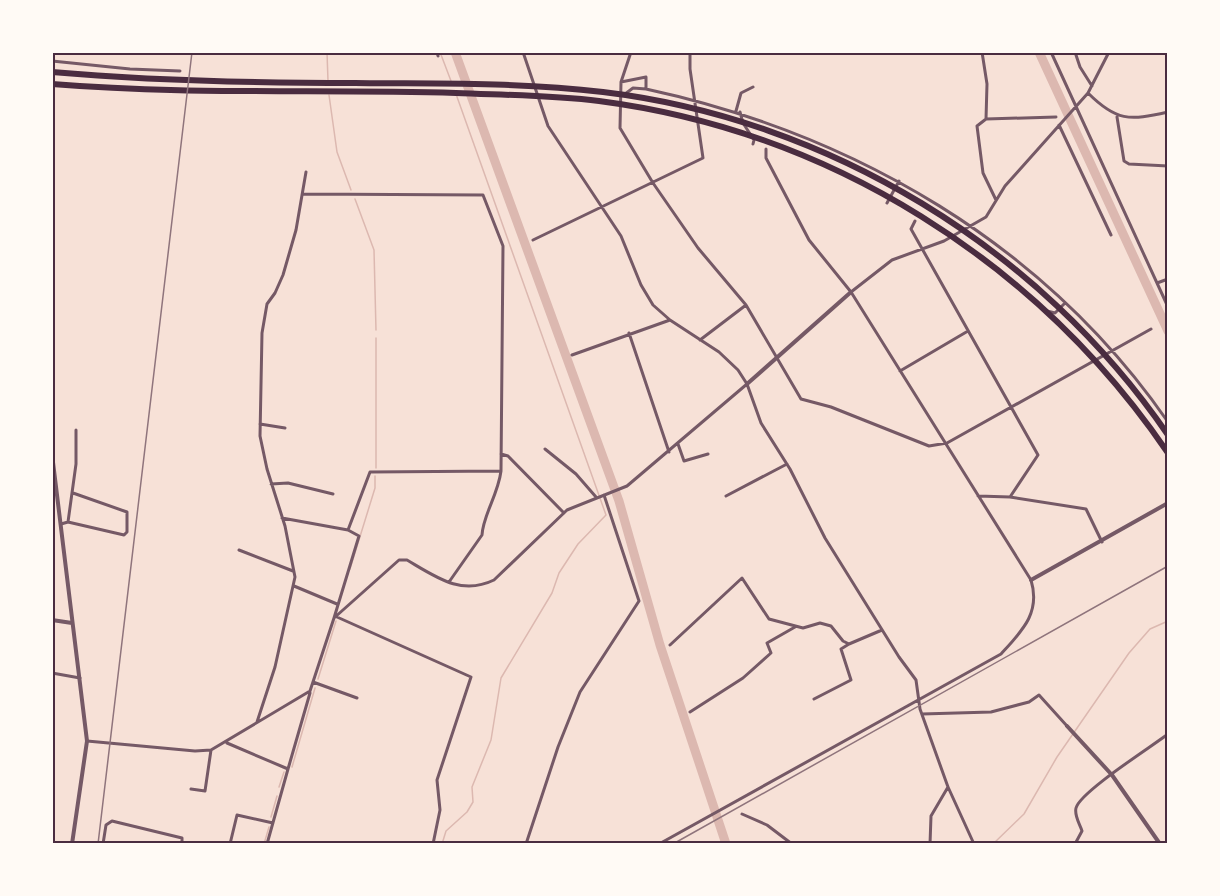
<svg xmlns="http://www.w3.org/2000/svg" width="1220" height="896" viewBox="0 0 1220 896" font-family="Commissioner,sans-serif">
<rect width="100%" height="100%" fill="#f7e1d7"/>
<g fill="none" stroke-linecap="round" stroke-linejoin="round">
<path stroke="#dcb8b0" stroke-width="1.5" d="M327,52l1,29
M440,52l11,29
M329,95l8,57 14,38
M355,199l19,51 2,80
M376,338v130
M350,569l25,-81v-12
M318,679l18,-58
M292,767l23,-79
M279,787l5,-15
M271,817l6,-21
M264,844l5,-17
M442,844l4,-13 21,-19 6,-10 -1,-15 19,-47 10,-62 51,-85 7,-20 19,-29 28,-29 -150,-421
M993,844l31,-30 33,-57 72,-104 21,-24 18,-8"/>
<path stroke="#dcb8b0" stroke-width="9" d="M455,52l164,449 41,144 66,199
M1039,52l129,279"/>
<path stroke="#755966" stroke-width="3" d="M437,52l1,4
M523,52l25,74 73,110 20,49 12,20 17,15 49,32 19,18 9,14 14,39 29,46 35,69 74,119 17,23 4,29 28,78 26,57
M631,52l-10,30 -1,46 33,55 45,65 48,57
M982,52l5,32 -1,35
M1051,52l117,255
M1075,52l5,15 12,19
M52,61l78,8 50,2
M621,82l25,-5v12l-13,-1 -8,6
M646,89c208,45 399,155 522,333
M1088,93c28,28 41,28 80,19
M736,111l5,-18 12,-6
M740,112l3,11 11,17 -1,4
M1117,117l7,44 5,3 39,2
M1059,125l52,110
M303,194l180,1 20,51 -2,225
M996,200l-13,-27 -6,-47 9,-7 70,-2
M887,203l12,-22
M915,221l-4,8 127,226 -28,42
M533,240l170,-82 -13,-89v-17
M1157,283l11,-4
M851,292l41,-32 52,-19 42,-24 19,-31 83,-93 21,-41
M1047,311l8,2 10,-10
M629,333l40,119
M700,340l46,-35 55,94 30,8 98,39 18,-3 204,-114
M572,355l98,-35
M900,371l68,-40
M260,424l25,4
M678,444l6,17 24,-7
M545,449l31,25 20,23
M501,454l7,2 56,57
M271,484l17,-1 45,11
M726,496l61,-32
M978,496l32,1 76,12 16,33
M282,518l66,12 11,6 -25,82
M68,522l56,13 3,-3v-20l-54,-19
M61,524l7,-2 8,-58v-34
M348,530l22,-58 131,-1c-3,24 -18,44 -19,64l-33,47
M239,550l54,21
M294,586l43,18
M337,617l134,60 -34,103 3,30 -7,34
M670,645l72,-67 27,41 34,9 17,-5 11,3 12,15 6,3 33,-14
M52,673l28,5
M313,682l44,16
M814,699l37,-19 -10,-31 8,-5
M690,712l53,-34 28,-25 -4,-10 28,-16
M922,714l69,-2 38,-10 10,-7 28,31
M257,722l18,-55 20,-90 -10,-51 -18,-57 -7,-33 2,-103 5,-29 8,-11 8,-18 13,-45 10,-58
M87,741l108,10 16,-1 99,-59 24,-73 65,-58h8c29,17 54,36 87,20l73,-70 60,-24 120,-102
M227,743l61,26 -21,75
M288,769l22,-76
M191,789l14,2 6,-41
M742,814l25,11 25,19
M103,844l3,-19 6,-4 70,17v6
M230,844l7,-29 36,8
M526,844l32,-97 22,-55 59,-91 -35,-106
M659,844l342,-190c21,-23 40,-41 30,-74l-180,-288 -42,-52 -43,-82v-9
M930,844l1,-28 17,-29
M1075,844l7,-13c-2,-7 -8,-15 -6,-23 4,-16 75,-61 92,-74"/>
<path stroke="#755966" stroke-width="4" d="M747,384l104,-92
M52,454l35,287 -15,103
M1031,580l137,-77
M52,620l20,3
M1067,726l45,49 48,69"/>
<path stroke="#4a2c40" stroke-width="6" d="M52,72c101,9 202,11 303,11 83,1 166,-1 248,9 225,27 436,155 565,343
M52,84c135,11 269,5 404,9 48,2 95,2 143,8 231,30 438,160 569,352"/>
<path stroke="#8f747c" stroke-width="1.5" d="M98,844l94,-792
M673,844l495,-278"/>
</g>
<rect width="1220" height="896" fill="none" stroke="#fffaf5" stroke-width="108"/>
<rect x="54" y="54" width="1112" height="788" fill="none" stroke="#4a2c40" stroke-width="2"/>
</svg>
